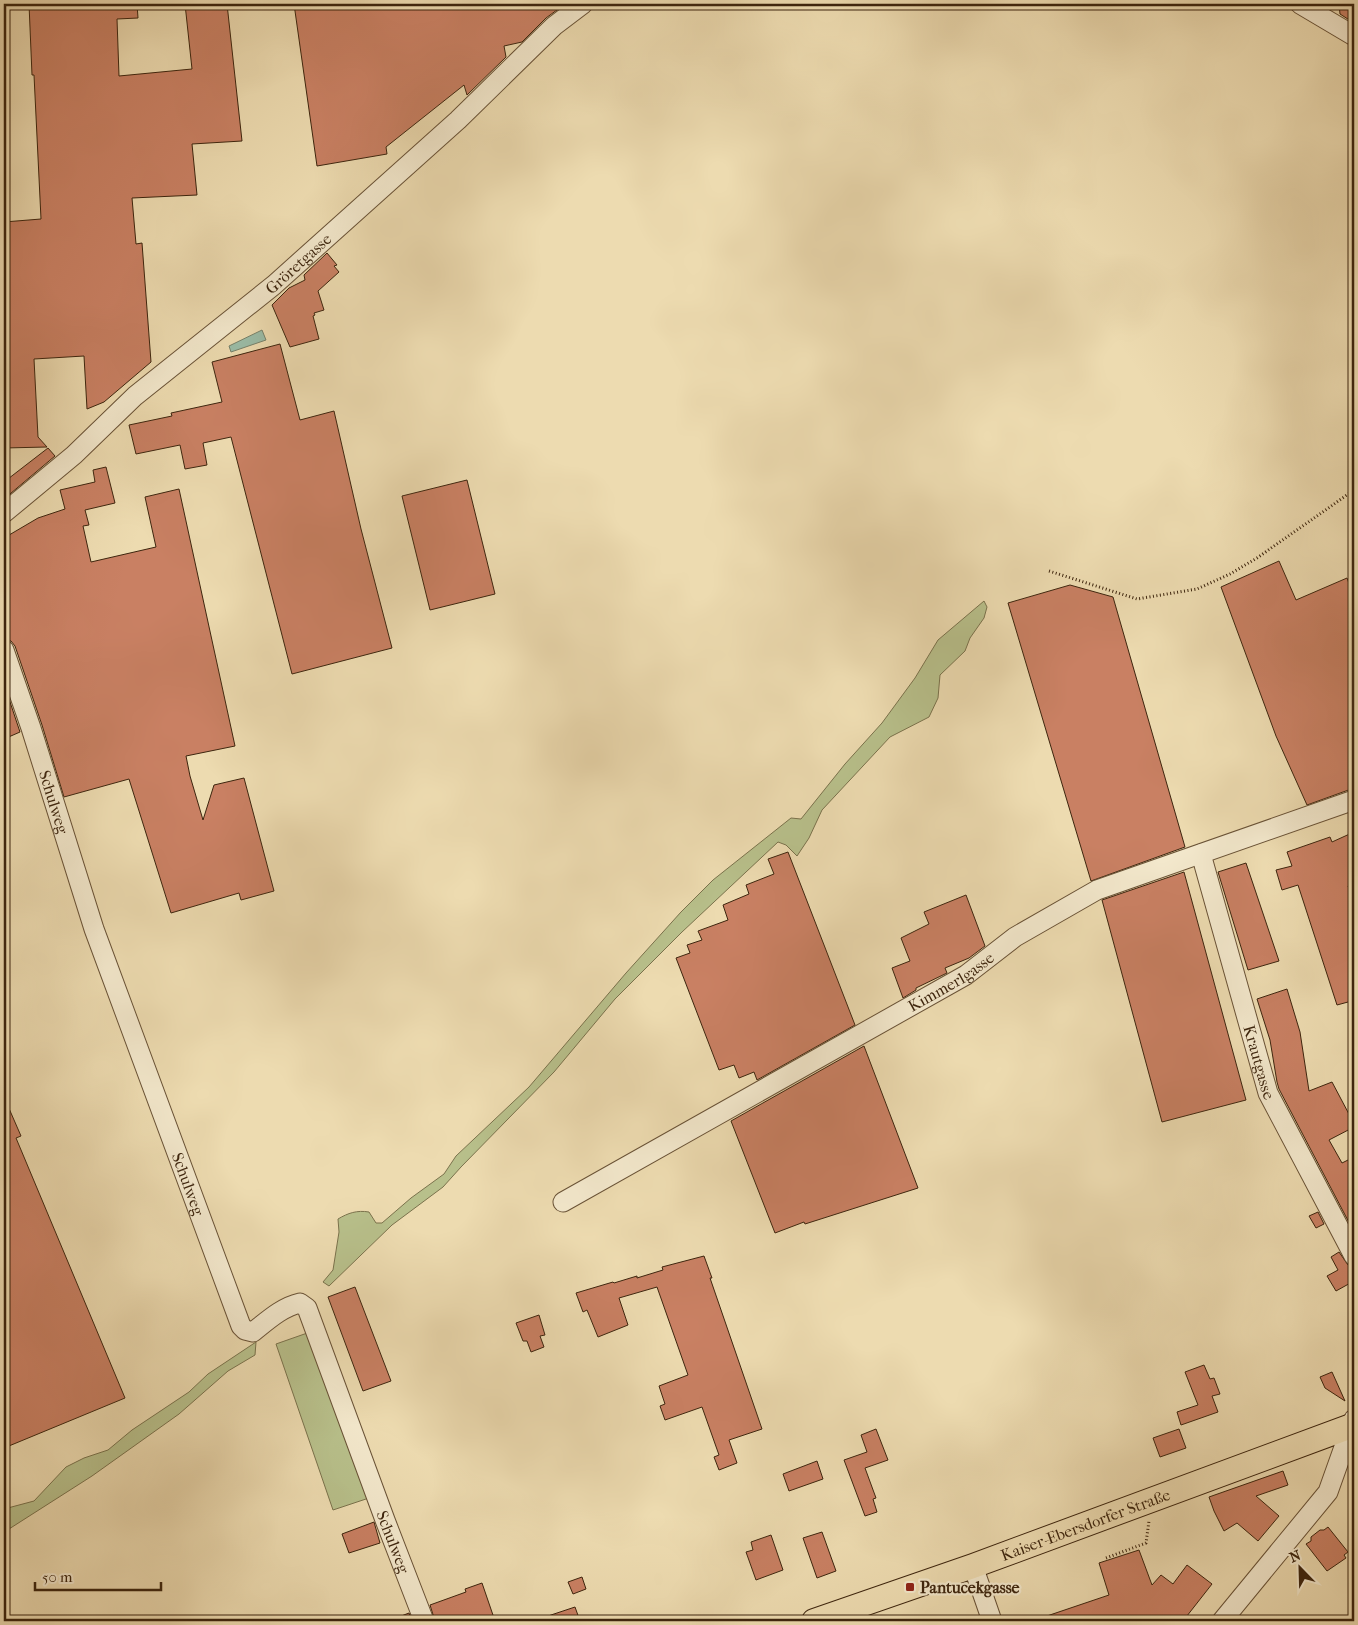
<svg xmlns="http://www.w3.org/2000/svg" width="1358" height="1625" viewBox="0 0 1358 1625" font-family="'IM FELL French Canon',serif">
<rect width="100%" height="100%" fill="#eddbb0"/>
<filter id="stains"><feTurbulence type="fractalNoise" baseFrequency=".004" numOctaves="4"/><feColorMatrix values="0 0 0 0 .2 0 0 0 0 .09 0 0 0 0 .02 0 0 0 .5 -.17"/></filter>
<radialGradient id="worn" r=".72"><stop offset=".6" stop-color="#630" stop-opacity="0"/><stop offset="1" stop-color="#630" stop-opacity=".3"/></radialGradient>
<path fill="#b8c08b" stroke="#7a724c" d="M984,601l3,6 -3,11 -14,20 -5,13 -25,24 -2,23 -9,19 -39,20 -68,73 -13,28 -12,18 -11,-11 -8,-3 -96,90 -67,67 -61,73 -93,95 -18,20 -51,38 -63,61 -6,-4 10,-12 6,-38 -1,-13c10,-6 19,-9 31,-7l7,11h6l29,-25 33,-24 12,-18 73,-69 97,-114 55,-61 32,-32 78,-62 10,1 44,-55 37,-41 33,-45 23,-38z
M313,1331l59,166 -39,13 -57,-166z
M256,1342l-1,13 -27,16 -49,43 -87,62 -83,53 -5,1v-21l30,-8 32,-34 18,-9 24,-8 24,-20 57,-38 19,-18z"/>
<path fill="#9abca7" stroke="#75806a" d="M262,330l4,10 -35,12 -2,-6z"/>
<path fill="#c98063" stroke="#3d250e" d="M29,4h108l1,14 -21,1 2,57 73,-7 -7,-65h42l15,137 -50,3 5,51 -65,3 4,46 6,-1 9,119 -47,40 -17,7 -3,-53 -50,3 4,78 9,10 -43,1v-226l37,-3 -7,-144h-2z
M294,4h271l-19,14 -24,24 -18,4 2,11 -39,38 -3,-10 -78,62 1,7 -70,12z
M1339,4h15v19l-14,-9z
M327,253l10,12 -3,1 5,6 -21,19 6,19 -10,3 1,2 -2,1 6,23 -29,8 -18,-42 17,-17 16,-8 -1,-5z
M280,344l20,76 34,-9 27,118 31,119 -100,26 -61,-237 -28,6 4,22 -22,4 -5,-24 -44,9 -7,-29 43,-9 -1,-3 51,-11 -10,-40z
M48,448l7,8 -51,43v-17z
M106,467l9,36 -30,7 4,15 -6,1 8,36 65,-15 -11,-50 34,-8 56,257 -49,10 4,20 13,44 11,-35 30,-7 30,113 -33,9 -2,-7 -68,20 -42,-134 -65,18 -22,-72 -27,-79 -4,-5 -7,-2v-101l34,-20 27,-9 -5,-19 35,-8 -2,-12z
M467,480l28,114 -65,16 -28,-114z
M1279,561l17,39 51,-22 7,19v191l-47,17 -31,-69 -55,-149z
M1070,585l43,12 72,250 -94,34 -83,-278z
M4,684l16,48 -16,7z
M1354,832v53l-6,1 6,18v93l-6,5 -11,3 -39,-120 -16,5 -6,-20 16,-4 -5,-14 43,-15 2,5z
M788,852l67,173 -98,55 -3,-8 -15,6 -5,-13 -15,5 -43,-112 14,-5 -3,-8 15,-5 -4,-9 30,-11 -5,-15 26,-11 -3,-9 28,-11 -6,-15z
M1246,863l33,98 -31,9 -30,-98z
M1184,872l62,228 -84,22 -60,-222z
M966,895l19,51 -16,12 -24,10 2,5 -31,15v2l-13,8 -11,-30 18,-7 -9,-23 28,-14 -5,-12z
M1287,989l13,43 9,59 23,-9 18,34 4,11 -25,13 13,23 12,-6v75l-75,-143 -2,-7 -7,-42 -13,-41z
M864,1046l54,142 -113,36 -1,-2 -29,11 -44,-112z
M4,1097l17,39 -5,2 109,260 -121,50z
M1318,1212l6,12 -8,4 -7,-12z
M1339,1252l9,13 6,2v14l-18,10 -9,-15 11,-6 -7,-13z
M704,1256l8,22h-2l52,151 -33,11 8,23 -18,7 -5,-13 5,-2 -17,-48 -37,13 -5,-14 5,-2 -6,-18 29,-11 -31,-88 -38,11 9,27 -30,12 -11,-27 -4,2 -7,-19 37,-11 1,1 23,-7v2l26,-8 -1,-3z
M355,1287l36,94 -28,10 -35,-94z
M539,1315l6,20 -5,1 4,11 -13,5 -4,-11h-4l-7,-18z
M1204,1365l6,14 4,-1 6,16 -8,2 6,16 -37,13 -4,-13 21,-7 -13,-33z
M1332,1372l13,29 -20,-13 -5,-11z
M876,1429l12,31 -23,8 11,30 -3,1 4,13 -12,4 -21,-56 23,-8 -6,-17z
M1179,1429l7,19 -26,9 -7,-19z
M817,1461l6,18 -34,12 -6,-17z
M1283,1471l5,14 -32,11 23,20 -21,25 -21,-18 -13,8 -10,-20 -5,-14z
M374,1522l6,21 -31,10 -7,-19z
M1328,1527l20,25 -4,3 2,3 -19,13 -21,-27 5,-3v-4l9,-7h4z
M822,1532l14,39 -19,7 -14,-40z
M771,1535l12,35 -27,10 -10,-28 7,-2 -2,-8z
M1139,1550l13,35 9,-10 12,9 14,-19 25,19 -29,37h-145v-2l71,-24 -10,-32z
M582,1577l4,12 -13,5 -5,-12z
M482,1583l13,38h-60l-5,-16 36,-13 -1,-3z
M575,1607l5,14h-40l-1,-2z
M409,1613l3,8h-21v-1z"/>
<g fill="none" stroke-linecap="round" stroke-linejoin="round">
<defs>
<g id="minor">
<path d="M1300,4l54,32"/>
<path id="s1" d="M4,513l70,-58 61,-59 139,-111 184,-165 96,-94 29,-22"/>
<path id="s2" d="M4,650l27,78 63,201 147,397 4,4 8,2c14,-11 29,-25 47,-29l7,5 78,212 39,101"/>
<path id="s3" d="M1201,854l67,239 86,163"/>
<path id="s4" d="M563,1202l403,-227 49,-38 82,-47 257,-90"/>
<path d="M973,1566l19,55"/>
<path d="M1222,1621l106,-129 26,-73"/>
</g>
<g id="major">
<path id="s5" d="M814,1621l159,-55 381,-141"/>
</g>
</defs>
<use href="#minor" stroke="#695236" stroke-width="21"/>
<use href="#major" stroke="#3d250e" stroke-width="26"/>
<path stroke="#3d250e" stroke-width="3" stroke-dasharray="1 2.5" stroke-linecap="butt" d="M1049,571l88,28 60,-10 33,-15 27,-16 97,-68
M1106,1558l40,-15 3,-22"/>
<use href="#minor" stroke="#f3e8cc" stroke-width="19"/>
<use href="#major" stroke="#eddbb0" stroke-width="24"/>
</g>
<rect fill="#8f2418" stroke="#f3e8cc" stroke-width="2" x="905" y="1582" width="10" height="10" rx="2.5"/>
<g text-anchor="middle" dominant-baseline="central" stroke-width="4.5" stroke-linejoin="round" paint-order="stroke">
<g font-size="16" fill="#3d250e" stroke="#f3e8cc">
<text stroke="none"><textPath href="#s1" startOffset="386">Gröretgasse</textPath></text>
<text stroke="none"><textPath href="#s2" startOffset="160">Schulweg</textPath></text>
<text stroke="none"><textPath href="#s4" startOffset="446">Kimmerlgasse</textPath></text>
<text stroke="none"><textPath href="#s3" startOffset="216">Krautgasse</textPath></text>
<text stroke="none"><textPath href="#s2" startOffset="565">Schulweg</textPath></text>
<text stroke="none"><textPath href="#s5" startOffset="288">Kaiser-Ebersdorfer Straße</textPath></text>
<text stroke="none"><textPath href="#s2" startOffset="1044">Schulweg</textPath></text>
</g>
<g font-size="16" font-weight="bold" fill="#3d250e" stroke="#f3e8cc" text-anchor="start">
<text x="920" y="1587">Pantucekgasse</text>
</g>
</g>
<rect width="1358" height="1625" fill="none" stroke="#eddbb0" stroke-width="20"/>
<rect x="5" y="5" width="1348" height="1615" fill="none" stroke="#3d250e" stroke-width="2.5"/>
<rect x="10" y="10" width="1338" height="1605" fill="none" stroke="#3d250e"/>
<g transform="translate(1300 1568) rotate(337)" stroke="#f3e8cc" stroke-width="4" paint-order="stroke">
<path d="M0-4L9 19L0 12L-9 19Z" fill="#3d250e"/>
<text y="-8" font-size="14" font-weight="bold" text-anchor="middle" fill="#3d250e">N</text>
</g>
<path d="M35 1582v8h126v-8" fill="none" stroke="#3d250e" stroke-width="2.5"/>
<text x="42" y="1582" font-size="15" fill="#3d250e" stroke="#f3e8cc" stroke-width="4" paint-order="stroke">50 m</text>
<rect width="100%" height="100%" filter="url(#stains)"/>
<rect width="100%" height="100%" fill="url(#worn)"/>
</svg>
